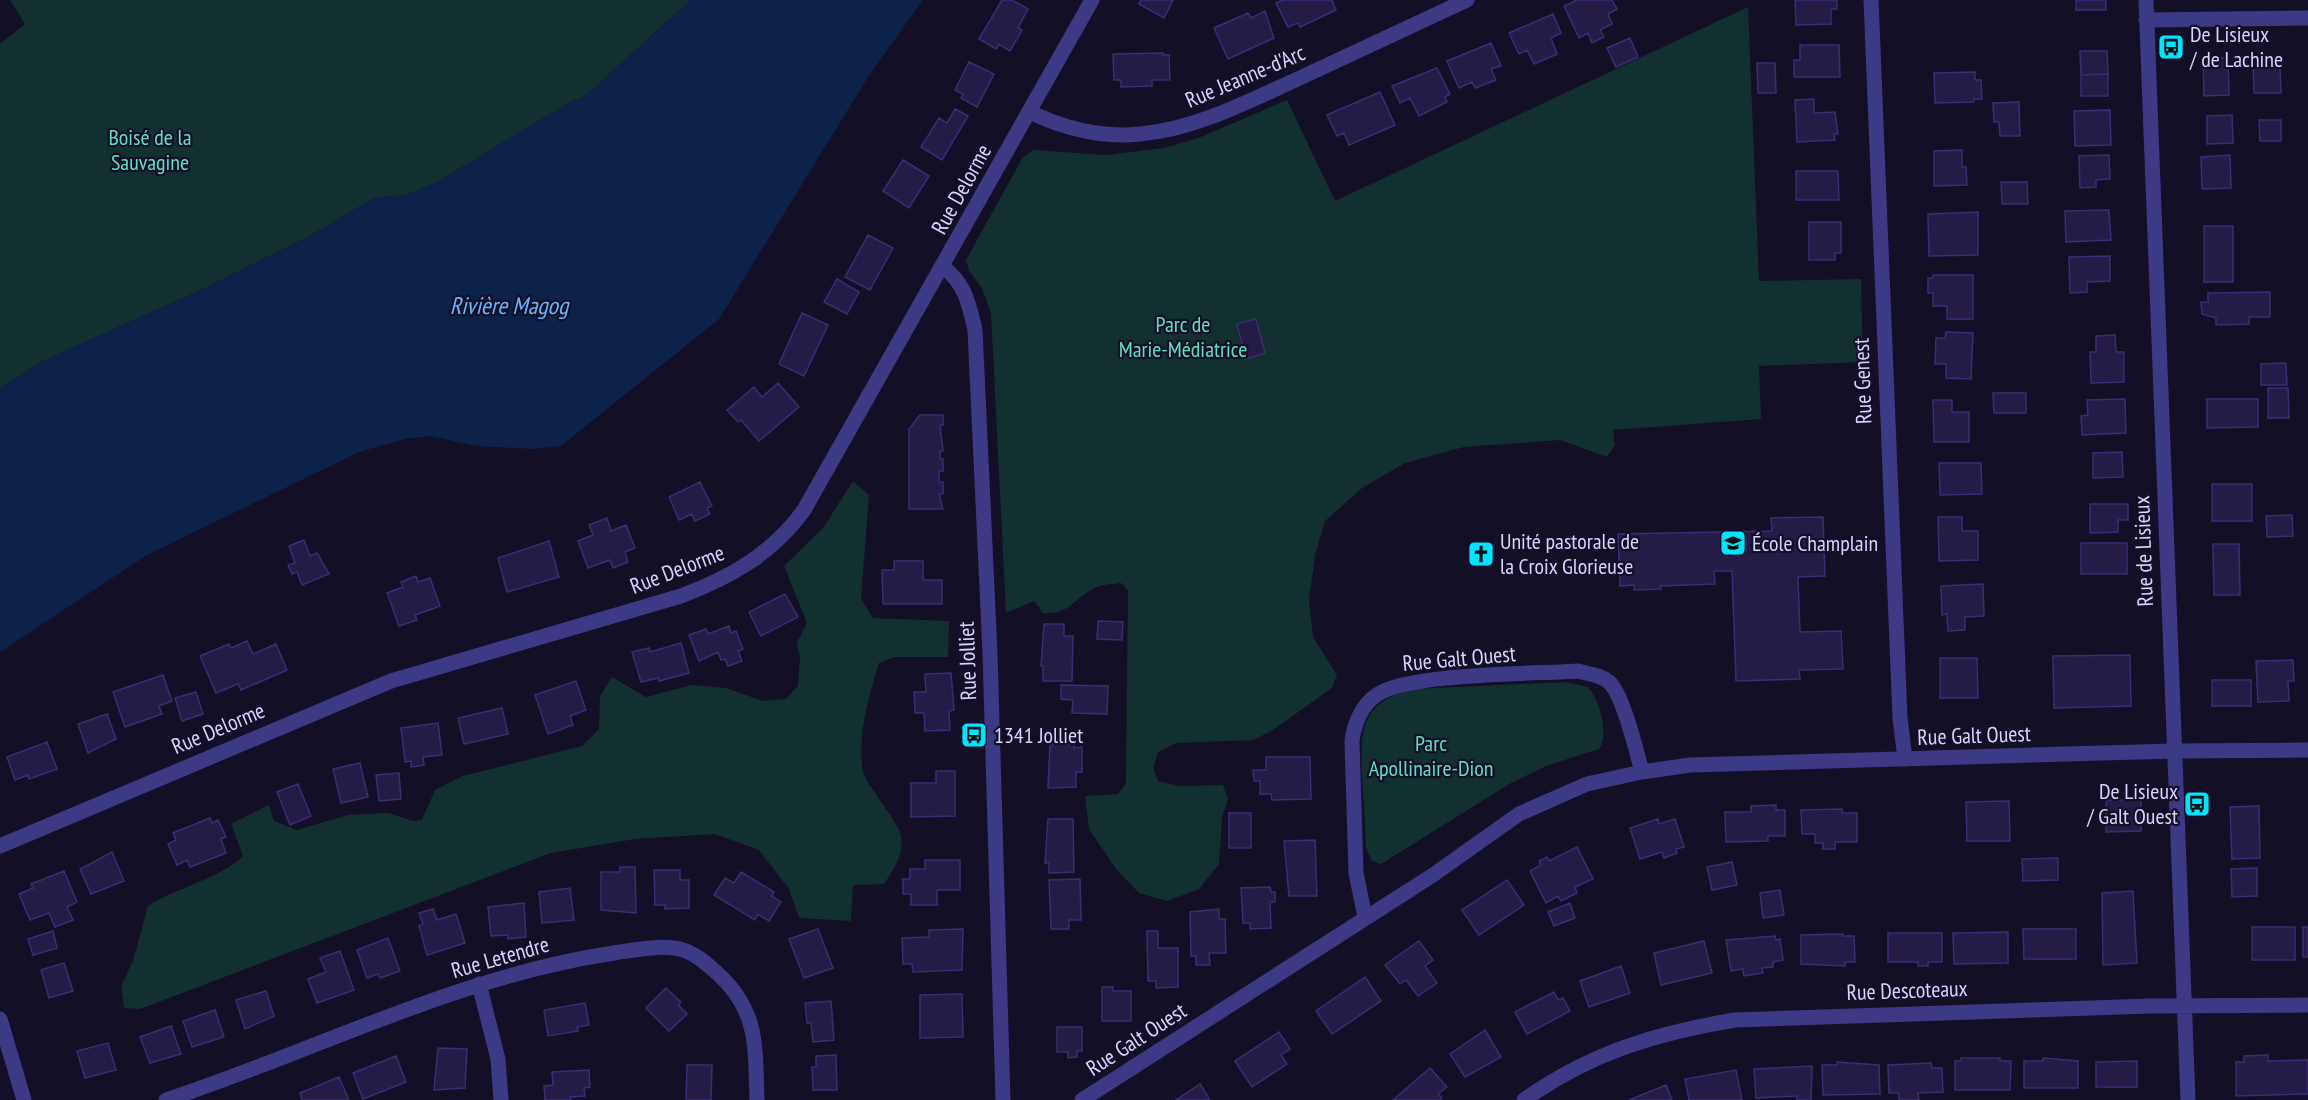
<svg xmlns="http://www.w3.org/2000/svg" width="2308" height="1100" viewBox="0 0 2308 1100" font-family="'PT Sans Narrow',sans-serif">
<rect width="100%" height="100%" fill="#130f26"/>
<path fill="#12302f" d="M10,0h681l-107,97 -14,5 -132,80 -32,13 -32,3 -62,37 -113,56 -156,70 -43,27v-344l25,-20z
M1748,7l11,274 102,-2 2,83 -104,4 2,53 -148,11 2,15 -8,12 -47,-17 -96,7 -59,16 -43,25 -37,33 -10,34 -6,45 4,37 24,38 -5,13 -59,42 -20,10 -77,3 -18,9 -5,16 5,13 21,5 44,-1 5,14 -6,18 -3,47 -20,25 -32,12 -28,-8 -23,-24 -27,-40 -4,-33 33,-2 8,-10 2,-194 -7,-7c-7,1 -17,1 -24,4 -21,9 -28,29 -54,26l-9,-12 -28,12 -15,-299 -9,-26 -13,-17 -3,-11 57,-103 11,-7 71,5 59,-7 37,-11 86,-37 48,101z
M853,481l16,14 -8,104 12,19 76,3 -1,36h-53l-16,6c-10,33 -22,73 -16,108 1,7 7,14 11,20 26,41 42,46 10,93l-31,1 -2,36 -52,-3 -10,-29 -30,-39 -44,-16 -80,5 -84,14 -411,156 -16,-1 -3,-22 12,-25 15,-55c30,-19 71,-27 95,-50l-12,-32 38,-19 5,16 23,9 51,-15 40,-2 25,8 9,-1 13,-30 28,-14 119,-30 17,-17 1,-33 12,-19 34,20 46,-12 34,3 37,13 23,-2 12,-13 2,-28 -3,-16 10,-19 -23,-57 39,-38z
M1566,682l22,5c11,12 22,48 11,62l-53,17 -35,17 -130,81 -9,-3 -6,-13c-1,-24 -2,-47 -4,-70 -2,-48 -2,-75 51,-89z"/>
<path fill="#0c2248" d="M691,0h232l-55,77 -149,242 -158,127 -27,3 -58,-3 -46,-10 -25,3 -46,13 -212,103 -147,97v-264l43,-27 156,-70 113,-56 62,-37 32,-3 32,-13 132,-80 14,-5z"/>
<path fill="#241b47" stroke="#3b2d73" stroke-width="1.5" d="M1002,0h10l16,9 -10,19 4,2 -12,21 -11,-7 -3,5 -17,-10z
M1141,0h32l-9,18 -25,-14z
M1283,0h49l4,10 -36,17 -2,-4 -10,4 -12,-24z
M1577,0h35l5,9 -9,5 4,10 -12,6 4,7 -12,6 -4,-10 -9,5 -15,-32z
M1795,0h42v9h-6v15l-35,1z
M2076,0h30v10h-30z
M1265,11l9,27 -46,21 -14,-31 34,-15 3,5z
M1553,14l8,19 -10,5 6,16 -23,10 -7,-14 -8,4 -10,-21z
M1630,38l8,19 -22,10 -9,-19z
M1491,43l10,23 -10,3 5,11 -21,8 -3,-6 -13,6 -12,-27z
M1800,45h39l1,32h-46v-17h6z
M2080,51h27l1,23 -27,1z
M1163,53v2h6l1,25h-18v6l-31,1v-7h-7l-1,-26z
M2203,58h25l1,37 -25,1z
M969,62l25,12 -17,33 -16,-9 2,-4 -8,-4z
M2280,62l1,31h-27l-1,-30z
M1757,63h18l1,30h-18z
M1437,68l13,26 -5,3 2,5 -28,14 -9,-18 -10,5 -8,-17z
M1975,72v8h6l1,19h-8v3l-39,1 -1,-30z
M2108,74v22h-27v-21z
M1380,92l15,33 -46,20 -5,-12 -7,3 -10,-21z
M1814,99v14l21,-1 3,22h-4l1,6 -38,2 -2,-42z
M2019,102l1,34h-20l-1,-14h-5l-1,-19z
M955,109l13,7 -26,44 -21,-13 18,-29 8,5z
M2110,110l1,35 -36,1 -1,-35z
M2232,115l1,28 -26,1v-28z
M2259,120h22v21h-21z
M1962,150v17h4l1,18 -33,1v-35z
M2109,155l1,24 -14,1v7l-16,1 -1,-32z
M2230,155l1,33 -29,1 -1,-32z
M903,160l26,16 -20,32 -26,-17z
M1796,171h42l1,29h-43z
M2001,182h26l1,22h-26z
M2109,210l2,30 -45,2 -1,-31z
M1978,212v43l-49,1 -1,-42z
M1809,222h32v31h-6v7h-26z
M2204,226h29v56h-29z
M868,235l25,13 -23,42 -25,-13z
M2110,256v25l-23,1v10l-17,1 -1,-36z
M1933,275h40v44h-26v-13h-14v-13h-5v-15h5z
M837,279l22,13 -12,22 -23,-12z
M2270,292v25h-21v7l-33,1v-7l-14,-4 -1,-12h7v-9z
M802,313l26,12 -24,51 -25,-12z
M1256,319l9,34 -19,6 -9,-35z
M1946,332l27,1 -2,46 -25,-1v-14h-11l1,-26h9z
M2115,335l1,17h8v30l-33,1 -1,-31h6v-16z
M2286,363l1,22h-26v-21z
M778,383l21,24 -40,34 -18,-21 -3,2 -11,-12 27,-23 8,10z
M2268,388h20l1,30h-21z
M1993,393h33v20h-32z
M2125,399l1,34 -44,2 -1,-19 7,-1 -1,-15z
M2207,399h51v28l-51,1z
M1933,400h19v12h17v30h-35z
M920,415h23v10h-3l3,26 -3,1v7h3v12h-4v11h4v12h-4l4,15h-34v-80z
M2122,452l1,25 -30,1v-25z
M1939,463h42l1,31 -42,1z
M700,482l12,24 -5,2 3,6 -15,7 -3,-7 -13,6 -10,-23z
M2212,484h40v37h-40z
M2090,504h38v16h-10v12l-28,1z
M2292,515l1,21 -26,1 -1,-21z
M1823,517l2,59 -27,1 2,55 41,-1 2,38 -44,1 1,9 -64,2 -4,-110h-18l1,13 -55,2 1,3 -27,1v-5l-14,1 -2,-52 154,-3 -1,-13z
M1938,517h24v14h16v29l-39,1z
M607,518l4,13 15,-6 9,23 -10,4 3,10 -15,6 -3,-8 -22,8 -10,-27 15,-6 -4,-10z
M304,540l6,16 7,-3 12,21 -27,11 -5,-13 -5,2 -4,-9 7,-2 -6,-17z
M549,541l10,36 -52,15 -9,-34z
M2081,543h46v31h-46z
M2213,544h26l1,51h-26z
M894,561h29v19h19v24h-59l-1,-34h12z
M416,576l2,6 12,-4 10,28 -25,9 2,5 -18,6 -12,-33 16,-6 -2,-5z
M1983,584l1,32 -19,1v13l-17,1 -1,-17 -5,1 -1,-29z
M785,594l13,23 -37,19 -12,-24z
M1098,621l25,1 -1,18 -25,-1z
M1044,624h20v12h9l-1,45h-29v-15h-2z
M729,626l2,7 5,-2 7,18 -5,2 4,10 -14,5 -3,-7 -4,1 -3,-8 -19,9 -10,-26 17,-6 2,5z
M247,641l6,13 23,-10 11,26 -46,20 -3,-6 -22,9 -16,-37 29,-12 2,4z
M681,643l8,30 -30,8 -1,-3 -17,4 -9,-30 17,-4 1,4z
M2130,655l1,51 -77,2 -1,-52z
M1940,658h37l1,40h-38z
M2293,660l1,21h-6l1,20 -31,1 -2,-41z
M951,673l3,37 -5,1 1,19 -25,1 -1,-18h-9l-1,-21h12l-1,-18z
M163,675l9,26 -13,5 3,8 -37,13 -12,-35z
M2212,680h39v26h-39z
M576,681l10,29 -16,6 3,9 -25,9 -13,-39z
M1061,685l47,1 -1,28 -35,-1 1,-13 -12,-1z
M196,692l7,22 -21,7 -7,-23z
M502,708l6,26 -44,10 -6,-26z
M107,714l9,25 -28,14 -10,-29z
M438,723l4,32 -19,2 1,8 -13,2v-6l-6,1 -4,-34z
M47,742l10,27 -28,10 -1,-4 -13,5 -8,-23z
M1050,744h24v4l8,-1v25h-6v15l-28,1z
M1266,757h44l1,42 -39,1 -1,-6h-11v-13h-6l-1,-11h13z
M360,763l8,34 -27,6 -8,-34z
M936,771h19v45l-44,1v-34h25z
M399,773l2,26 -22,2 -3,-26z
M298,784l13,32 -21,9 -13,-33z
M2106,800h35v31l-35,1z
M2009,801l1,40h-43l-1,-39z
M1776,805v5h9v26h-17v5l-42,1 -1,-30h26v-6z
M2259,806l1,52 -28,1 -2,-52z
M1842,809v4h15v29h-22v7h-12v-6h-8v-9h-13l-1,-24z
M1229,813h22v35h-22z
M210,818l2,5 6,-3 8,17 -5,2 5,14 -36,14 -3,-7 -10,5 -9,-21 8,-4 -3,-7z
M1048,819h25l1,53 -25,1v-10h-4z
M1658,819l1,5 16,-5 9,28 -8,2 1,4 -13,5 -2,-6 -22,7 -10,-31z
M1315,840l2,56h-28l-5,-55z
M1577,847l16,32 -18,8 2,6 -16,8 -3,-5 -12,7 -16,-32 11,-6 -2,-4 8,-4 2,4z
M112,852l12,29 -33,13 -11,-25z
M2058,858v22l-35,1 -1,-22z
M925,860h35v30h-23v15h-26v-11h-8v-15h7v-10h15z
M1732,862l5,23 -25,5 -5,-23z
M620,867h15l1,46 -35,-3v-38h19z
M2257,868v28l-25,1 -1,-28z
M654,870h26v10h9v28l-24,1v-4h-10z
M64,871l13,31 -10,5 6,13 -18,7 -6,-14 -19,7 -11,-26 14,-6 -2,-4z
M741,872l33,20 -2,4 9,6 -12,19 -11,-7 -3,6 -41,-25 11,-17 9,5z
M1080,879l1,41h-12v9h-18l-2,-49z
M1507,880l17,25 -45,30 -17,-25z
M1270,887l1,5h4v10h-5l1,26 -21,1v-6h-7l-2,-35z
M570,888l4,32 -32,3 -3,-31z
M1780,890l4,25 -21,3 -3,-25z
M2133,891l4,72 -34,2 -1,-72z
M524,903l2,34 -18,2v-4l-17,1 -3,-29z
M1570,903l5,15 -21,8 -6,-14z
M433,909l4,11 19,-6 9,29 -38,12 -8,-29 4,-2 -4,-11z
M1219,909v10h6l1,34h-17l1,12h-14v-9h-5l-1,-44z
M2252,927h43v33h-43z
M2303,927h5v30h-5z
M818,929l15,39 -29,10 -15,-39z
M963,929l-1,41 -49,2 -1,-8h-9l-1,-26 27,-1v-7z
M2023,929h53v30h-52z
M53,931l4,17 -24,7 -5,-16z
M1147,931h11v17h20v39l-22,1v-7h-8z
M2008,932v31l-54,1 -1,-31z
M1888,933h54v29h-14v4h-10v-4h-30z
M1843,934v2h11l1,26h-10v4l-44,-2v-29z
M1775,936l1,4 4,-1 3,21 -10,2v5l-11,1 1,5 -19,3 -1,-7 -12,2 -5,-31z
M388,938l12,33 -20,7 -2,-4 -11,4 -10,-28z
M1419,941l14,19 -8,6 12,17 -19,13 -12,-16 -6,4 -15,-19z
M1704,941l8,32 -51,12 -7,-32z
M340,951l14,39 -37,13 -9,-24 18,-7 -6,-14z
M64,963l9,28 -24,7 -8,-28z
M1621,966l9,27 -41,14 -9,-26z
M1365,977l16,24 -49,33 -16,-23z
M1102,987h11v4h18v30h-29z
M666,988l15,14 -3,3 9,9 -18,17 -23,-23z
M266,991l8,25 -29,13 -9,-29z
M1554,992l4,8 5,-2 7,13 -43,23 -12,-22z
M962,994l1,43 -43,1v-43z
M831,1001l3,39 -21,2 -2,-19h-4l-2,-20z
M585,1003l4,22 -12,2 1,4 -30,5 -4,-26z
M215,1010l9,27 -32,10 -9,-26z
M171,1026l10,28 -31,9 -10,-26z
M1057,1027h25v24h-5v6l-9,1v-6h-11z
M1485,1030l16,27 -36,20 -15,-23z
M1279,1032l11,17 -9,6 6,9 -35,23 -17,-26z
M108,1043l8,27 -31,8 -8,-27z
M438,1048l29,1 -2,39 -31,2z
M836,1055l1,35h-24l-1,-23h4v-11z
M2268,1055v6l40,-1v34l-72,2v-34h8v-6z
M396,1056l10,26 -43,17 -10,-26z
M1961,1058h39v3h11l-1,29h-55v-29h6z
M2043,1058l35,3v27h-54v-27h19z
M2137,1061v26h-41v-25z
M1837,1062l42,3 1,29 -57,1 -1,-30h15z
M1931,1063l1,5h10l1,24 -25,1 1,7h-20v-7h-10l-1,-28z
M687,1065h25l-1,35h-25z
M1812,1066l-1,34h-14v-4l-41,2 -2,-29z
M1430,1068l17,19 -9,7 4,4 -2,2h-47z
M589,1070l1,17 -6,1 1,8 -15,1 1,3h-26l-1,-14 9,-1 -1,-13z
M1736,1070l6,30h-53l-4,-21z
M339,1077l10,23h-47l-2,-7z
M1200,1084l10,16h-34z
M1666,1085l6,15h-43z"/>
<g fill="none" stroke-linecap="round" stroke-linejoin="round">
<path stroke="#3d3a85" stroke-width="15" d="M1871,0l29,718 5,41
M2146,0l42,1100
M2146,20l162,-2
M1030,112c35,17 70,26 110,22 57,-5 111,-34 162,-57 55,-26 110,-51 165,-77
M943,267c22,16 26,37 32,63l15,323 13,447
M0,846l391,-165 290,-85c50,-19 91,-42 123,-86l288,-510
M1365,917l-9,-44 -4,-132c2,-17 10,-37 26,-47 33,-21 156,-20 200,-23 11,3 23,4 31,11 14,12 28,71 33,90
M479,984l19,75 3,41
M0,1019l24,81
M166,1100c149,-49 292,-124 448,-147 22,-3 51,-10 72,-2 11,4 21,13 30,21 43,38 39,74 41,128
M1082,1100l351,-225 86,-61 68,-30 55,-12 48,-7 483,-14 135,-1
M1524,1100c66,-47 132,-67 211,-80l415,-14 158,-1"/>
</g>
<defs>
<symbol id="bus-square" viewBox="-11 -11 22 22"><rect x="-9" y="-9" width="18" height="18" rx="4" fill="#00e5ff" stroke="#130f26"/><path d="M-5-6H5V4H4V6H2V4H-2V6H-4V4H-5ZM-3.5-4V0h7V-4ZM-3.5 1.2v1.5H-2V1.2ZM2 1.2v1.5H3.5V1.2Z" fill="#111"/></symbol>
<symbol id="school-square" viewBox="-11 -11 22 22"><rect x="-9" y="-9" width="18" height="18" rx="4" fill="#00e5ff" stroke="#130f26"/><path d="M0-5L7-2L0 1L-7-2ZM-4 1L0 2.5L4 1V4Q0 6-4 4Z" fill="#111"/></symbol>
<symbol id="church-square" viewBox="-11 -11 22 22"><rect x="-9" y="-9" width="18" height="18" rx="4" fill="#00e5ff" stroke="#130f26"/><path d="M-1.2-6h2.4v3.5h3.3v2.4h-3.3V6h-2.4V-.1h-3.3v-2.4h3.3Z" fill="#111"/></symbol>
</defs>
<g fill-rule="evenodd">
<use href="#bus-square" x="2156" y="32" width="30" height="30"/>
<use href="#school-square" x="1718" y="528" width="30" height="30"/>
<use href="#church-square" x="1466" y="539" width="30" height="30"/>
<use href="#bus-square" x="959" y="720" width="30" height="30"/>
<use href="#bus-square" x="2182" y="789" width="30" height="30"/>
</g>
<g text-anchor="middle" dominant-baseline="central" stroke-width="4.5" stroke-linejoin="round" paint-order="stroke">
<g font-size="22" fill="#d9d4ff" stroke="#130f26" text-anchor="start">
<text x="2190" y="34">De Lisieux<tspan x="2190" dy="25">/ de Lachine</tspan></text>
<text x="1500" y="541">Unité pastorale de<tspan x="1500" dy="25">la Croix Glorieuse</tspan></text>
<text x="1752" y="543">École Champlain</text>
<text x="994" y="735">1341 Jolliet</text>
<text x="2178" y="791" text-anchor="end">De Lisieux<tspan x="2178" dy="25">/ Galt Ouest</tspan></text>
</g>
<g font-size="22" fill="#d9d4ff" stroke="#130f26">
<text transform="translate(1245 76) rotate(-23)">Rue Jeanne-d'Arc</text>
<text transform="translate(961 189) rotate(-61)">Rue Delorme</text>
<text transform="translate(1862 381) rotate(-92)">Rue Genest</text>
<text transform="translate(2143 551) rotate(-92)">Rue de Lisieux</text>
<text transform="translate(677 569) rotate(-21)">Rue Delorme</text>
<text transform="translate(1459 658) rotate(-5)">Rue Galt Ouest</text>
<text transform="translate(967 661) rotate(-92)">Rue Jolliet</text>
<text transform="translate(218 728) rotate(-23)">Rue Delorme</text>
<text transform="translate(1974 735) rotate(-2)">Rue Galt Ouest</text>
<text transform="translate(500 957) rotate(-16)">Rue Letendre</text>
<text transform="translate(1907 990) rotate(-2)">Rue Descoteaux</text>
<text transform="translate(1136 1039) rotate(-33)">Rue Galt Ouest</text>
</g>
<g font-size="22" fill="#5fe0c0" stroke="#130f26">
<text x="150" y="137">Boisé de la<tspan x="150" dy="25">Sauvagine</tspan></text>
<text x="1183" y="324">Parc de<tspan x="1183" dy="25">Marie-Médiatrice</tspan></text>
<text x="1431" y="743">Parc<tspan x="1431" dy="25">Apollinaire-Dion</tspan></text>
</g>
<g font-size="24" font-style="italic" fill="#62b6ff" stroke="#130f26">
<text x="509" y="305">Rivière Magog</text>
</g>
</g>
</svg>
